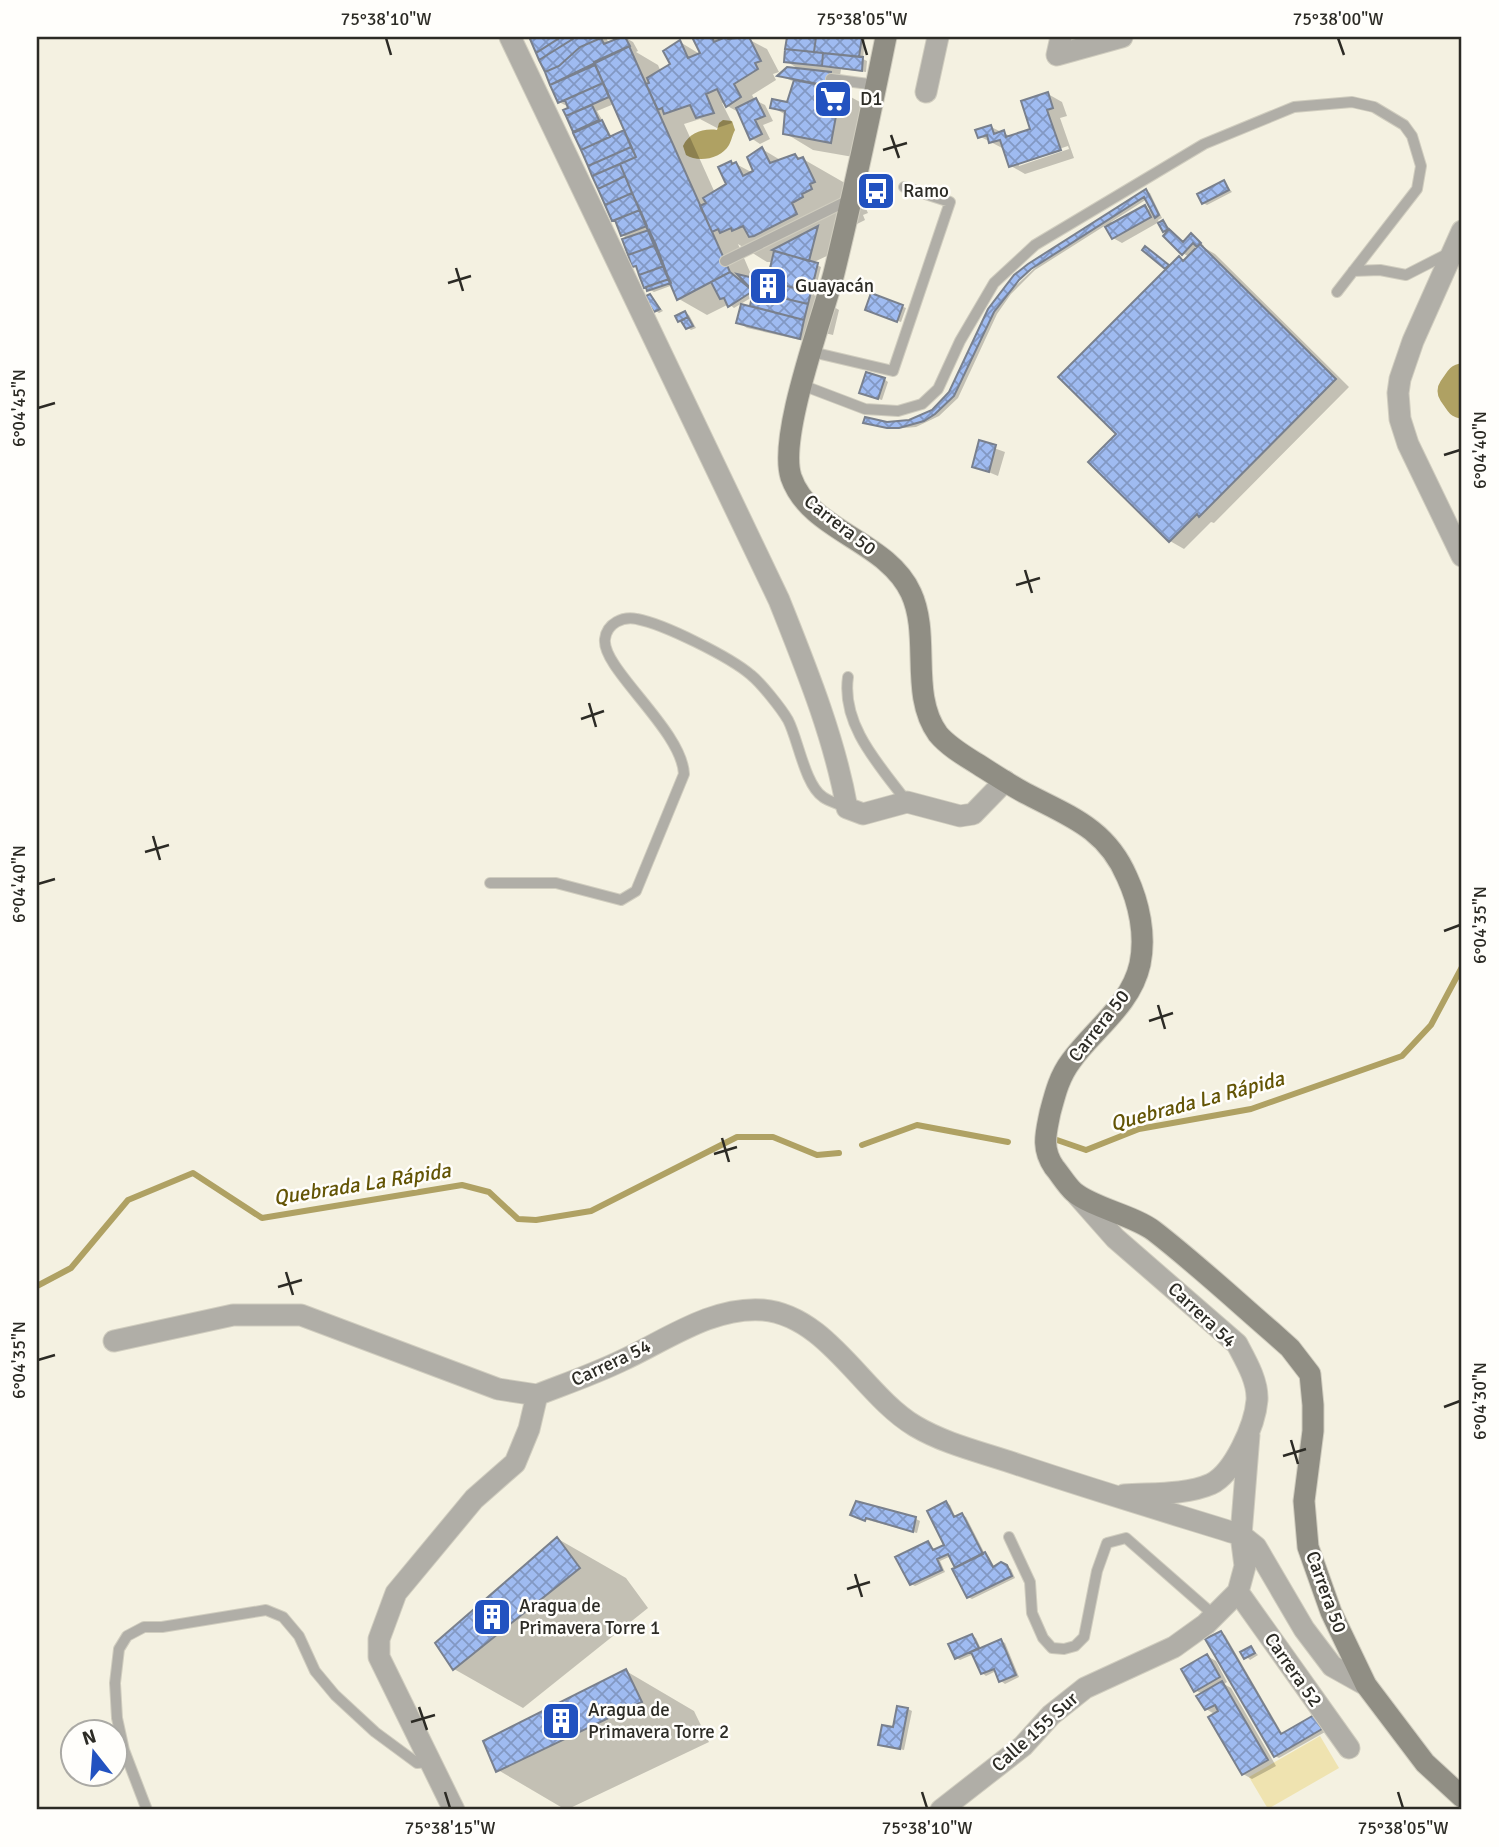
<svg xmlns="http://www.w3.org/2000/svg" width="1499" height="1847" viewBox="0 0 1499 1847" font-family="Signika,sans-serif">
<defs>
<pattern id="building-cross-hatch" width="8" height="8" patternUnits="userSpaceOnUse" patternTransform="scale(1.75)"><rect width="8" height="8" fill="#9fbbf1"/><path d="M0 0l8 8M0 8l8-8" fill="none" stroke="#8298c3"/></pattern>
</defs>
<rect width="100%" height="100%" fill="#f4f1e1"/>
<path fill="#efe3b0" d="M1320,1736l19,32 -71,41 -19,-32z"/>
<path fill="#afa163" d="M723,120l9,1 3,9c-3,6 -3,9 -6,15 -8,14 -31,18 -43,10l-3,-9c6,-13 20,-18 34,-16l2,-7z"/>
<path fill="#0003" fill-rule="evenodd" d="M530,37h76l3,7 15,-7 9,5 5,9 -2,1 22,13 3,7 11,-8 8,-22 23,14 -9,-19h23l7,4 11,-4h9l23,12 12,23 -6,2 3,6 -24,15 3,5 10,5 8,16 -10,4 7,14 -10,5 -9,-6 -11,-25 -18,-10 10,20 -15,5 -17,-9 -16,5 31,69 13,-8 3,-22 5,1 17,9 9,-24 20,12 13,-5 8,3 54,31 11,23 -5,2 2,5 -10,5 1,3 -11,6 5,11 -38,18 9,4 -7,28 25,15 -6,25 -21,-5 -3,12 -62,-14 -9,-6 20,-13 -6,-4 2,-9 -20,12 -5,-4 -22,11 -28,-16 -6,-14 -19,7 -9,-5 -7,-19 -4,-2 -5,-27 -7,-4 -4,-12 -4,-3 -38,-86 3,-1 -5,-3 -9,-19 6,-3 -12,-6zM614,104l14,31 -4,-3 -12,5 -15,-26zM738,244l29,18h6l-5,21 -15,-4z
M789,37h76l-2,22 4,2 -1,11 -25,-3 -3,21 31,17 -10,51 -46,-8 -28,-17 1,-18 -14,-8 16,-3 7,-22 -15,-6 22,-5 -16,-10z
M1048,94l14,8 5,14 -7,2 14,40 -49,16 -14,-8 -5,-16 -27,-14 12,-9 21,10 20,-7zM1068,146l1,3 -50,17v-4z
M1224,182l8,10 -25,13 -4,-2z
M1146,191l4,2 12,25 -4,2 1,2 -37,21 -9,-5 -7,-13 -71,45 -24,24 -14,20 -39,84 -19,18 -23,11 -24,2 -27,-7 1,-3 9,3 24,2 11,-2 23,-11 18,-18 39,-83 26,-33 13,-12zM1147,199l7,13 -10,-5 -31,17 -2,-2zM1036,261l3,3 -29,27 4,-8z
M1163,222l21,21 11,-6 9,9 -1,1 12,7 134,133 -135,136 -3,-1 -27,27 -14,-8 -52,-107 51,-165 -25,-19h6l20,17 9,-9 6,4 4,-5 -6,-4 -19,-22z
M872,295l34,13 -5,14 -30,-11z
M650,296l13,15 -4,2 -3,-2z
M685,313l4,2 7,13 -5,2 -12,-10z
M884,379l4,3 -6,18 -17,-5z
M980,443l25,9 -7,24 -24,-10z
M857,1503l59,16 4,2 -3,12 -61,-16z
M946,1503l4,2 6,13 6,-3 4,2 19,37 4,3 6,11 11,-2 5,3 4,9 -43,21 -4,-2 -17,-41 -11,5 5,11 -30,14 -4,-2 17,-41 7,8 11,-5z
M558,1539l68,39 22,30 -125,100 -69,-39z
M1221,1633l4,2 58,100 35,-16 7,13 -46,26 -4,-2z
M972,1636l4,2 5,11 20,-8 4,2 14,34 -14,7 -4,-3 -5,-10 -10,5 -4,-3 -8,-19 -14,6 -4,-2z
M1251,1648l7,7 -8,5 -8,-8z
M1207,1656l9,5 11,21 -3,2 7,4 45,78 -24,13 -9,-5 -27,-59 -10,-6 -3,-15 -8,-4z
M626,1671l68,40 15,31 -143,68 -68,-40z
M908,1709l4,2 -8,39 -20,-4z"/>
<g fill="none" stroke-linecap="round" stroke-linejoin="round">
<path stroke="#afa163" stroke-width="6" d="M1057,1140l29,10 53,-21 112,-20 151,-53 29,-31 31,-58
M862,1145l55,-20 91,17
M37,1286l34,-18 57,-68 65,-27 69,45 200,-33 27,7 29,27 18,1 55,-9 146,-74h36l44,18 22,-2"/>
<path stroke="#afa163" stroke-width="35" d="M1462,381l-7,10 7,10"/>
</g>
<path fill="url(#building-cross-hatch)" stroke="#79808d" stroke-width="2" d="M535,37h26l-25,16 -6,-14z
M561,37h15l-37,23 -3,-7z
M576,37l25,1 -21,9 -21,19 -14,6 -6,-12z
M621,37h4l5,9 -80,39 -5,-13 14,-6 21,-19 21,-9 3,6z
M692,37h20l2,5 12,-5 2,2 21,-2 12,24 -6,2 3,6 -24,15 7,13 -15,10 -9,-18 -11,5 8,19 -18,5 -6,-13 -26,9 -2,-6 -4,2 -12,-26 3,-1 -2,-5 23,-14 -7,-13 17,-11 8,18 12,-5z
M787,37h29l-2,15 -29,-3z
M816,37h46l-3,20 -45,-5z
M629,46l101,226 -53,28 -57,-136 16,-7 -42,-95z
M785,49l38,4 -1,13 -38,-4z
M823,53l40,4 -1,14 -40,-5z
M595,65l8,18 -45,20 -8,-18z
M787,67l44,5 -2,14 -52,-10z
M794,80l47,9 -10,54 -48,-9 2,-23 -15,-3 2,-9 15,3z
M603,83l6,14 -43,19 -3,-6 5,-2 -3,-8z
M1048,92l5,16 -6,2 14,40 -52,17 -9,-27 -11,3 -2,-8 -9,3 -3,-8 16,-5 3,9 10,-4 2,7 24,-8 -9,-28z
M756,98l9,18 -10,4 7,14 -12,6 -14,-32z
M592,105l7,15 -26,12 -7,-16z
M602,120l8,17 -29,13 -8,-17z
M624,130l7,17 -43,19 -7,-16z
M631,147l5,10 -44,19 -4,-10z
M762,147l8,16 25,-9 3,5 5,-2 12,25 -5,2 2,5 -10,5 1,3 -11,6 5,11 -43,22 -5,1 -6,-11 -11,5 -1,-3 -11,5 -2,-4 -6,3 -12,-26 6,-3 -3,-5 23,-14 -8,-17 13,-6 1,3 4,-2 7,14 10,-5 -6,-14z
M620,164l5,12 -27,13 -6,-13z
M625,176l7,17 -27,12 -7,-16z
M1224,180l5,10 -27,14 -5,-10z
M1146,189l13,26 -4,3 -11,-21 -113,72 -12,11 -25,32 -40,84 -19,18 -11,7 -25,7h-12l-24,-5 2,-6 22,5 22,-2 23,-10 17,-18 39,-83 26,-34 14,-11z
M632,193l8,17 -28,11 -7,-16z
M1145,205l6,12 -39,22 -7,-12z
M640,210l7,16 -26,10 -6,-16z
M1163,220l5,9 -5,3 -5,-9z
M818,226l-9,35 -37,-11z
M1169,229l14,13 8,-9 10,10 -4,4 -4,-4 -11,12 -19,-19z
M649,230l7,15 -28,10 -6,-16z
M1200,244l136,135 -137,138 -2,-3 -28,28 -81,-80 28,-28 -58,-57 121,-121 4,5z
M656,245l8,21 -25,9 -3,-9 -4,1 -4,-12z
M1145,246l24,19 -4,4 -23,-19z
M774,251l44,12 -7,29 -44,-11z
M664,266l5,13 -25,9 -5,-13z
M730,272l23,19 -25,16 -4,-9 -4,1 -9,-17z
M737,274l74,18 -3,12 -55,-13z
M669,279l2,4 -24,8 -1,-4z
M753,291l55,13 -4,16 -54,-14z
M871,293l32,12 -6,17 -32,-12z
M650,294l10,15 -6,3 -10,-15z
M741,304l63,16 -4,19 -64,-16z
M685,311l3,6 -10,5 -3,-6z
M688,317l5,9 -7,3 -5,-8z
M866,372l19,6 -7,21 -19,-6z
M979,440l17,5 -7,27 -17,-5z
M856,1501l60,16 -3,15 -47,-14 -1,3 -15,-6z
M946,1501l8,16 8,-4 21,41 -28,14 -7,-14 -11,5 5,11 -32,15 -15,-28 33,-16 5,9 11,-5 -17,-34z
M557,1537l23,31 -127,102 -18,-27z
M985,1552l8,15 8,-5 6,3 5,11 -45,22 -15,-29z
M1221,1631l60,103 33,-19 8,14 -48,28 -69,-118z
M972,1634l7,14 -24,11 -7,-15z
M1001,1639l15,36 -17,7 -5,-13 -13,5 -10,-22z
M1251,1646l4,7 -11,6 -4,-7z
M1207,1654l13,23 -26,15 -13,-23z
M626,1669l16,33 -146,70 -13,-31z
M1222,1681l46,79 -26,15 -34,-58 10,-6 -3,-6 -10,5 -9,-14z
M897,1706l11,2 -8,41 -22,-4 4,-20 11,2z"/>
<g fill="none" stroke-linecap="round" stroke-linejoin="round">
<defs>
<path id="service" d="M831,79l45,6
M725,261l126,-62
M1353,271l27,-1 26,5 45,-23
M812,352l81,19 57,-169 -46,-15
M802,385l63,24 33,2 24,-7 16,-15 22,-48 34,-58 41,-38 169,-101 90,-37 58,-5 22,5 30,18 8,11 9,30 -4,23 -80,103
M848,677c-7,48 32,89 59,125
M490,883h66l65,17 15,-9 48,-117c-2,-44 -83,-106 -79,-135 2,-16 18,-23 32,-20 27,5 93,38 114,56 10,8 30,33 37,45 10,19 17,65 35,77 7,5 17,7 24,11
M1009,1537l21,45 2,31 11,25 9,10 12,1 11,-3 9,-9 13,-66 10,-28 19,-5 89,78
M147,1810l-23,-60 -7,-32 -2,-35 4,-34 8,-13 17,-9h18l104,-17 17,7 16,19 16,35 20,24 40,37 42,31 14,-1"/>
<path id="minor" d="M510,37l269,563c27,68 55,136 68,208l16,6 44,-12 53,14 13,-2 32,-33
M1061,37l-4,18 65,-18
M926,92l12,-55
M1462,231l-49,110 -13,38 -2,14 2,26 8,25 54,112
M1077,1195l38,43 122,106c9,17 21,37 20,56 -2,25 -23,73 -46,84 -25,11 -59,9 -87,11
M114,1341l119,-26h68l197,74 39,6
M1238,1592l111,156
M454,1810l-75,-153v-18l17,-46 78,-94 41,-36 14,-34 8,-34c28,-11 57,-21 84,-34 44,-20 91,-55 142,-51 65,6 100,85 152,116 32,19 70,27 104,39 74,25 148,47 222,70l15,12 48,82 28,37 34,19
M941,1810l82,-64 28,-31 34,-27 89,-41 32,-23 32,-32 7,-26 -4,-31 8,-100"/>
<path id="secondary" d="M886,37c-16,79 -33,158 -52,236 -12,47 -56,163 -43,204 19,55 96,63 120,116 20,43 -2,101 27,141 10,12 25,21 38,29 16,10 32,21 49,30 44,23 81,35 102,84 12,26 19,58 13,87 -9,41 -46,65 -69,97 -12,16 -16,33 -21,52 -4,20 -9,35 4,54 6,7 13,19 20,25 19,16 59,23 80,39 40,31 78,66 117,100l19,17 20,26 3,31v26l-9,70 4,46 23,65 35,73 59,78 37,34"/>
</defs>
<use href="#service" stroke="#d0cdbf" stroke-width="12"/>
<use href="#minor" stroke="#d0cdbf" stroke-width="23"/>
<use href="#secondary" stroke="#d0cdbf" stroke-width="23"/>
<use href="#service" stroke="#b0aea7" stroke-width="10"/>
<use href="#minor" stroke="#b0aea7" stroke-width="21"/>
<use href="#secondary" stroke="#908e84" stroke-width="21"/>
</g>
<path fill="none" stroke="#2c2b25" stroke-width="2.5" d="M386,38l5,17M862,38l5,17M1338,38l6,17M891,135l8,23M883,150l24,-7M456,268l7,23M448,283l23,-7M38,408l17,-5M1444,455l16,-5M1025,570l7,23M1016,585l24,-7M589,703l7,24M581,719l23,-8M153,836l7,24M145,852l24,-7M38,884l17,-5M1444,931l16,-6M1158,1005l7,24M1149,1021l24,-8M722,1138l7,24M714,1154l23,-7M286,1272l7,23M278,1287l24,-7M38,1360l17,-5M1444,1407l16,-6M1291,1440l7,24M1283,1456l23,-7M855,1574l7,23M847,1589l23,-7M419,1707l8,23M411,1722l24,-7M445,1792l5,16M922,1792l5,16M1398,1792l5,16"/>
<defs>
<symbol id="supermarket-square" viewBox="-11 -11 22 22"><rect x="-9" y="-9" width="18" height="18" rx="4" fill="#2252c0" stroke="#fffefb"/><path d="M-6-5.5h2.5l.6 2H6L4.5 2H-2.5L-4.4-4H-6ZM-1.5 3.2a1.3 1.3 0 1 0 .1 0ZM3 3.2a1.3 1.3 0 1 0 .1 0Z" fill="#fff"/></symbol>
<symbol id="bus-square" viewBox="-11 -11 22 22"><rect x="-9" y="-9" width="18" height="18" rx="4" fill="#2252c0" stroke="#fffefb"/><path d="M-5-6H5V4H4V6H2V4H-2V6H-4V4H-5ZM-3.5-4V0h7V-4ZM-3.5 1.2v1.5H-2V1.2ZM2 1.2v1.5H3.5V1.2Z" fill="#fff"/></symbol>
<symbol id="building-square" viewBox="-11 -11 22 22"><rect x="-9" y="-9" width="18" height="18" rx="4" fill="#2252c0" stroke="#fffefb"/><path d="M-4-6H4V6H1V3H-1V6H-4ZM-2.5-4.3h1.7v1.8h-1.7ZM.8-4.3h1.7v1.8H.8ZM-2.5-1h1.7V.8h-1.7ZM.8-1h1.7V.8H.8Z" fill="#fff"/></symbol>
</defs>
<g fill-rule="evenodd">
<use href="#supermarket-square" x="811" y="77" width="44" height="44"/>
<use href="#bus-square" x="854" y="169" width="44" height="44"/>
<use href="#building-square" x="746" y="264" width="44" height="44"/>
<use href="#building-square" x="470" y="1595" width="44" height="44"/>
<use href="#building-square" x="539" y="1699" width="44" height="44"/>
</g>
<g text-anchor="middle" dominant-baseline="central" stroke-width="5" stroke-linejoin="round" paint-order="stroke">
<g font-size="19" fill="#2c2b25" stroke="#fffefb" text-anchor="start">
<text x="860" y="99">D1</text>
<text x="903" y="191">Ramo</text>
<text x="795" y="286">Guayacán</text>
<text x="519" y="1606">Aragua de<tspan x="519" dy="22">Primavera Torre 1</tspan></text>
<text x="588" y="1710">Aragua de<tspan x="588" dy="22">Primavera Torre 2</tspan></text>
</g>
<g font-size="19" fill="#2c2b25" stroke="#fffefb">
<text transform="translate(840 525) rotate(38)">Carrera 50</text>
<text transform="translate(1099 1026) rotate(-52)">Carrera 50</text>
<text transform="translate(1202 1315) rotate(43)">Carrera 54</text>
<text transform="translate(611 1363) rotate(-25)">Carrera 54</text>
<text transform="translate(1326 1592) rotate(70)">Carrera 50</text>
<text transform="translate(1293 1670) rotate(55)">Carrera 52</text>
<text transform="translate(1035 1732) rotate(-42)">Calle 155 Sur</text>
</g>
<g font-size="21" font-style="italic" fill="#635404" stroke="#fffefb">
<text transform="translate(1197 1101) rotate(-15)">Quebrada La Rápida</text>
<text transform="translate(362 1184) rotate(-9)">Quebrada La Rápida</text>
</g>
</g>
<rect width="1499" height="1847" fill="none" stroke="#fffefb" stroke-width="77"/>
<g transform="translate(94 1753) rotate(343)"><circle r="33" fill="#fffefb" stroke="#abaaa5" stroke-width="2"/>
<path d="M0-5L12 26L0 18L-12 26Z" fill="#2252c0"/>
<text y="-10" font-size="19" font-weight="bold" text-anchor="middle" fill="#2c2b25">N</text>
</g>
<rect x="38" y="38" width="1422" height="1770" fill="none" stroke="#2c2b25" stroke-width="2.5"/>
<g font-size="18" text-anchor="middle" fill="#2c2b25">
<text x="386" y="25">75°38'10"W</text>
<text x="862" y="25">75°38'05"W</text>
<text x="1338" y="25">75°38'00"W</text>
<text transform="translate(19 408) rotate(-90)" y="6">6°04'45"N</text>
<text transform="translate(1480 450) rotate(-90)" y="6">6°04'40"N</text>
<text transform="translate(19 884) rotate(-90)" y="6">6°04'40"N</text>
<text transform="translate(1480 925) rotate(-90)" y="6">6°04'35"N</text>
<text transform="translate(19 1360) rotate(-90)" y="6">6°04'35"N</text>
<text transform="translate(1480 1401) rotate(-90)" y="6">6°04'30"N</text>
<text x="450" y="1834">75°38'15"W</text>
<text x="927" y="1834">75°38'10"W</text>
<text x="1403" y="1834">75°38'05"W</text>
</g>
</svg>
